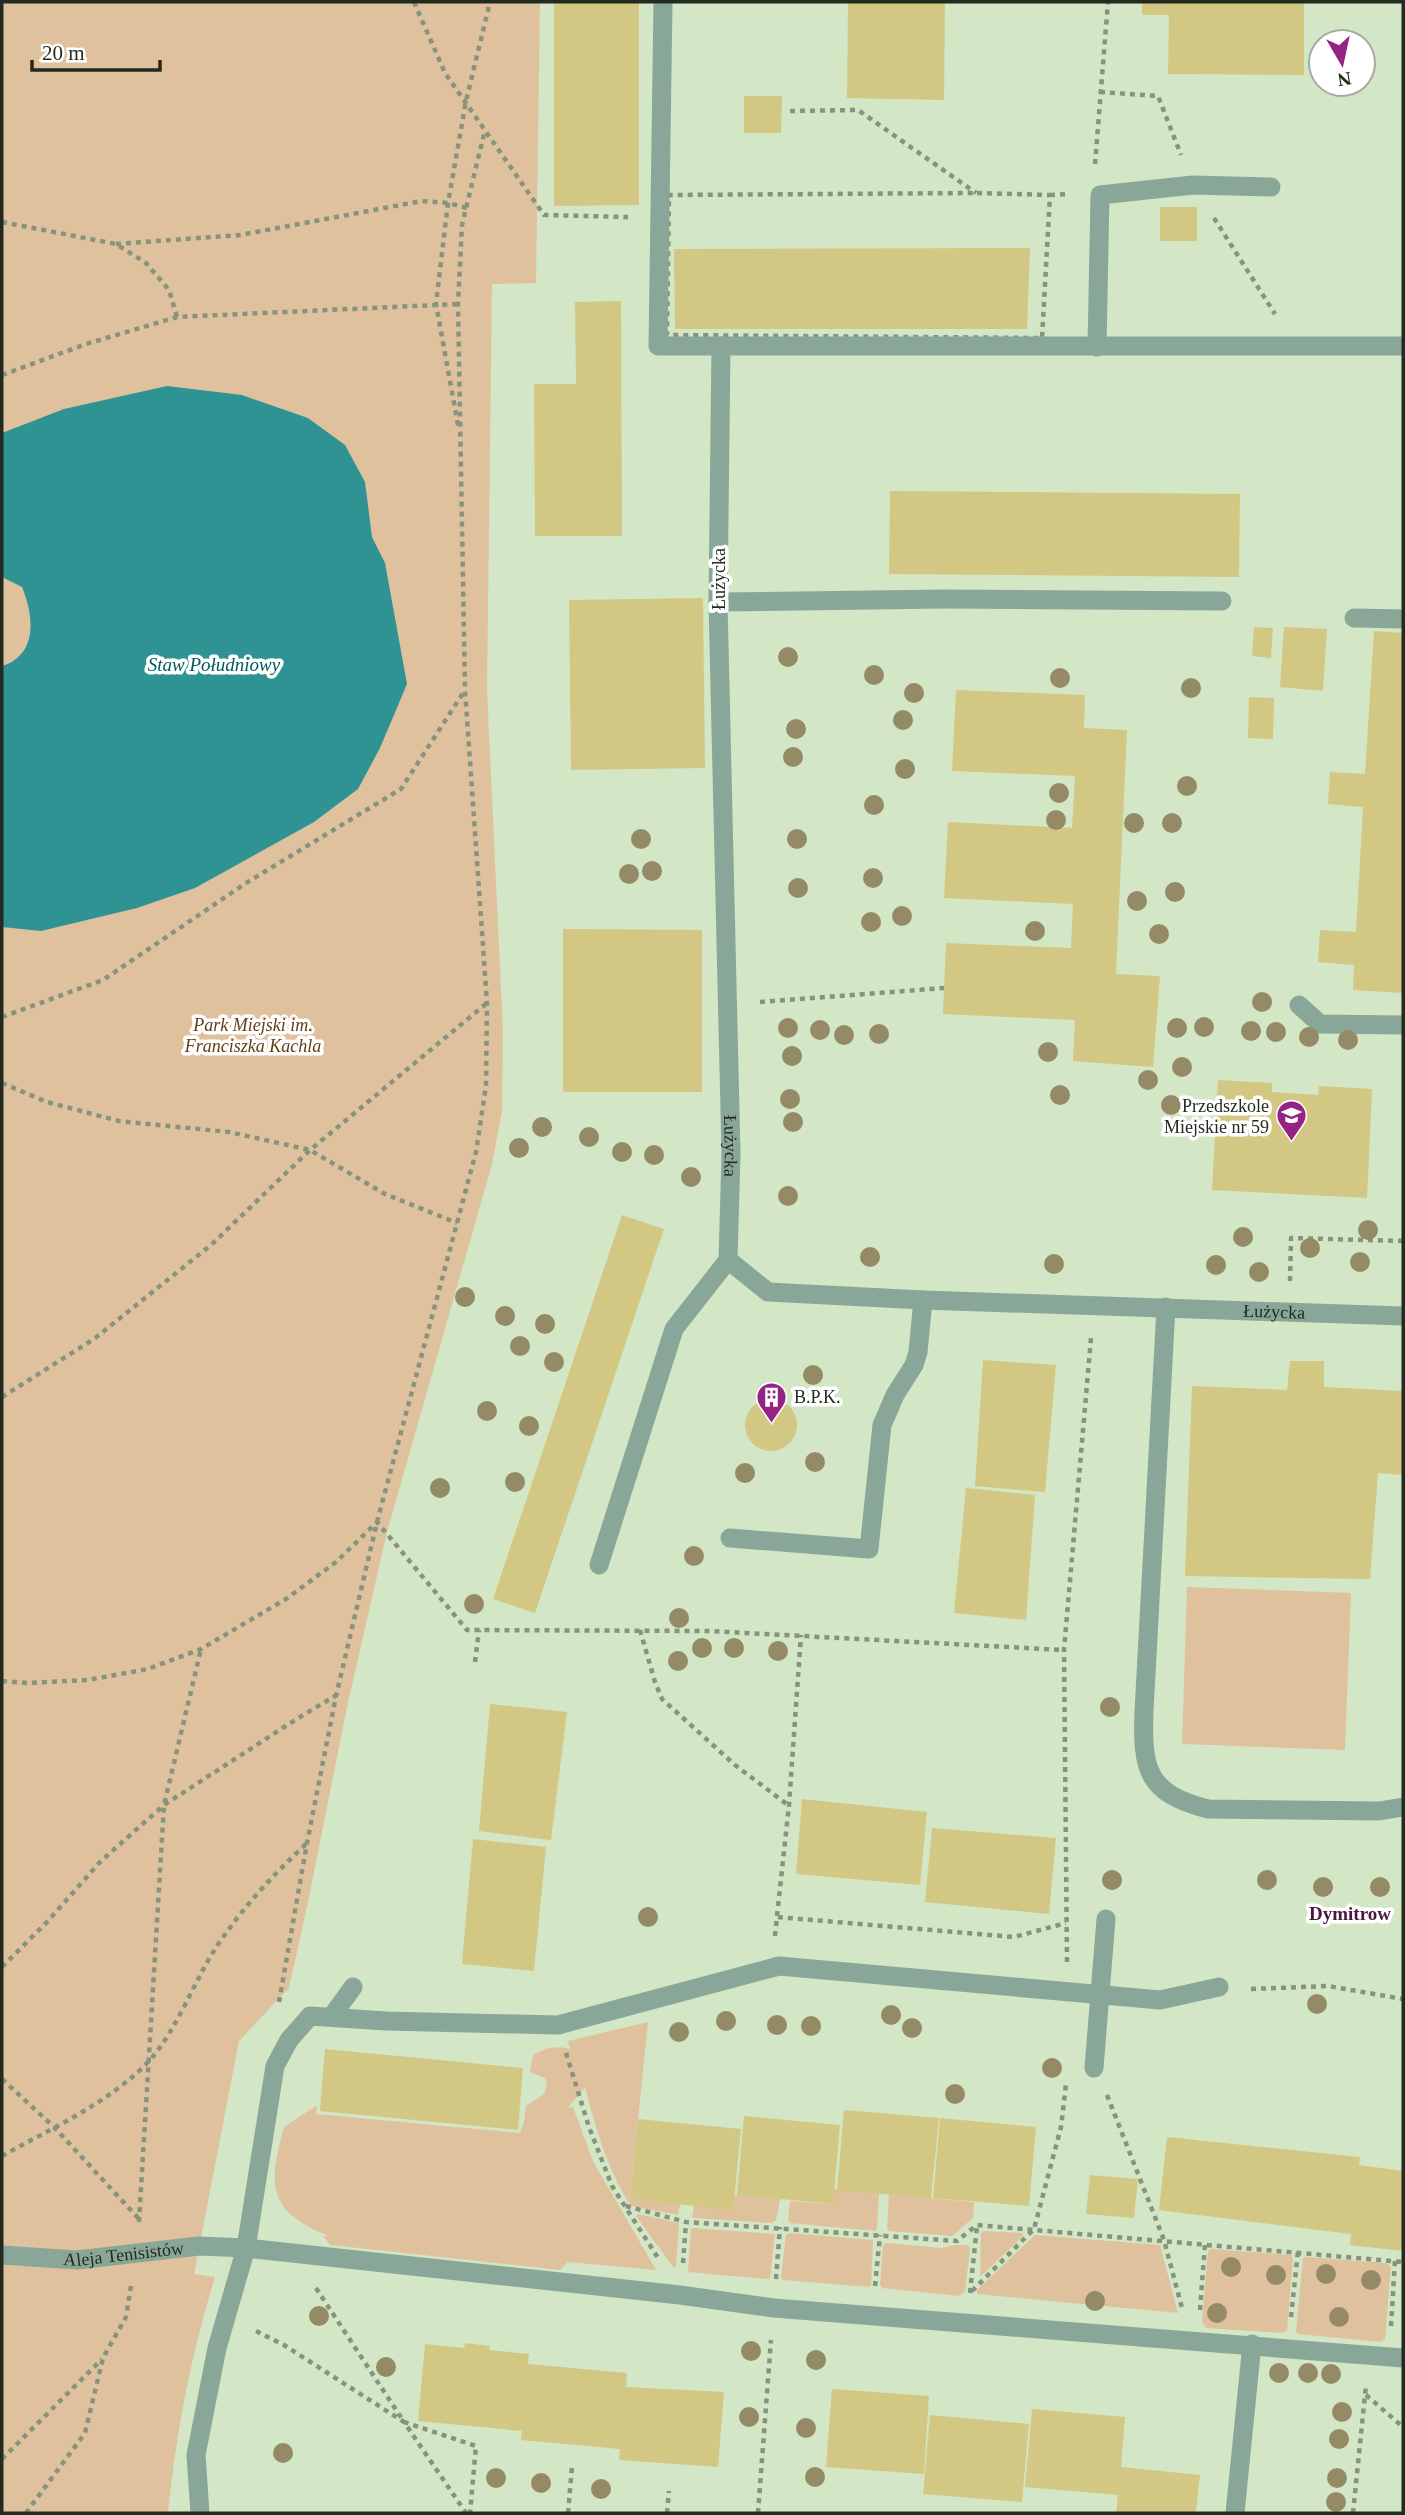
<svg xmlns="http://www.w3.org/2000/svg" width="1405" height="2515" viewBox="0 0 1405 2515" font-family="'Times New Roman',serif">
<rect width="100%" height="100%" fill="#d3e6c6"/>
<path fill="#e0c19e" d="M2,2h538l-4,281 -44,1 -5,406 16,342 -1,79 -10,53 -105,368 -40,175 -39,195 -19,86 -50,53 -45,233 21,3c-24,77 -39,156 -47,236h-166z
M1187,1587l164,6 -6,157 -163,-6z
M648,2022l-18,177 50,5 -2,11 -47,-9c-24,-37 -35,-77 -46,-119l-17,21 5,-1 20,54 63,109 -88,-8 -8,8 -230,-25 -7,-9h6c-62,-25 -61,-50 -45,-109l33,-22 -1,9 204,19 4,-11 2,-16 18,-12 3,-9 -2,-7 -15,-6 3,-17c13,-7 22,-10 37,-6l-2,-8z
M834,2189l45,4 -2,36 -2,2 -85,-8 -2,-3 2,-19 42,3z
M889,2194l85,8 -1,16 -21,18 -63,-5 -2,-2z
M734,2195l46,4 -4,21 -4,3 -80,-5 2,-12z
M638,2214l41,9 -3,44h-3l-37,-51z
M693,2228l82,6 -5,44 -2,1 -80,-7 3,-43z
M984,2231l38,2 2,2 -44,42 1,-44z
M789,2233l84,7 -2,45 -3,2 -85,-7 -2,-3 5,-42z
M1035,2235l125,10 18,68 -201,-19v-4z
M886,2243l56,5 13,-3h12l3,3 -5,44 -6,4 -77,-8 -2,-3 3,-40z
M1211,2249l80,6 2,4 -6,72 -5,2 -76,-5 -4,-6 6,-71z
M1305,2257l82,6 4,4 -6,72 -4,3 -83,-8 -2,-3 7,-73z"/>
<path fill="#309393" d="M167,386l75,9 66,23 37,27 20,37 7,55 13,26 22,121 -27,64 -22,41 -44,33 -119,66 -58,20 -96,23 -39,-4v-261c36,-11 32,-50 20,-79l-20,-10v-144l62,-24z"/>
<path fill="#d3c883" d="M554,2h85v203l-85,1z
M848,2h97l-1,98 -97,-2z
M1142,2h162v73l-136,-1 1,-59h-27z
M744,96h38l-1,37h-37z
M1160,207h37v34h-37z
M1030,248l-3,81h-352l-1,-80z
M621,301l1,235h-87l-1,-152h42l-1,-82z
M890,491l350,3 -1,83 -350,-3z
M703,598l2,170 -134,2 -2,-170z
M1254,627l19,1 -2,30 -19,-2z
M1284,627l43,2 -4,62 -43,-4z
M1374,631l29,2v360l-50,-3 1,-25 -36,-3 2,-32 36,2 7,-125 -35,-3 2,-32 35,2z
M956,690l129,5 -1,33 43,2 -11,244 44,2 -7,91 -80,-6 2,-41 -132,-6 3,-71 125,5 2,-44 -129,-6 4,-76 124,6 3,-52 -123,-5z
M1249,697l25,1 -1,41 -25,-1z
M563,929l139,1v162h-139z
M1218,1080l54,3v9l46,3 1,-9 53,3 -5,109 -155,-8z
M622,1215l42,14 -129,384 -42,-14z
M983,1360l73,5 -11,127 -70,-6z
M1290,1361h34v26l79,4v84l-25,-2 -8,106 -185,-3 7,-190 95,4z
M745 1425a26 26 0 1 1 52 0a26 26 0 1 1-52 0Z
M966,1488l69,7 -9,125 -72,-7z
M490,1704l77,8 -16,128 -72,-9z
M802,1799l125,13 -7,73 -124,-11z
M932,1828l124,10 -7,76 -124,-12z
M473,1839l73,8 -12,124 -72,-7z
M325,2049l198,19 -5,62 -198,-19z
M844,2110l95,8 -8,80 -94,-8z
M744,2116l96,9 -7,79 -96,-9z
M940,2118l96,9 -7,79 -96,-8z
M638,2119l103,10 -8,81 -103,-11z
M1167,2137l193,20 -1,8 44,6v80l-53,-6 1,-11 -192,-24z
M1090,2175l48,4 -4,39 -48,-4z
M465,2343l25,3 -1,4 40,4 -1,10 99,9 -1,14 98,5 -6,75 -99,-7 1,-11 -99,-9 1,-9 -104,-10 7,-77 39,4z
M832,2389l97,7 -5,78 -98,-7z
M1032,2409l93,8 -4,50 79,8 -4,38h-80l2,-18 -93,-8z
M930,2415l99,9 -7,78 -99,-8z"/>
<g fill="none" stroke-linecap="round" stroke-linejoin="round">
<path stroke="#86947d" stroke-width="4.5" stroke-dasharray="5 5" stroke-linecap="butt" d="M414,2l31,71 99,142 84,2
M1100,92l58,4 23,59
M790,111l68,-1 118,83
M1095,164l13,-162
M977,193l73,2 -8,143 -375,-3 2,-140z
M1050,195l20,-1
M1214,218l61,96
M2,222l114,22 30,19 23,27 8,27
M116,244l124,-9 182,-34 26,2 19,5
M2,375l84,-31 91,-27 281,-13
M458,425l-22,-121 12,-101 18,-102 24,-99
M760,1002l184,-14
M2,1017l101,-37 143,-97 155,-94 64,-99
M2,1083l45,19 72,19 110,11 81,18 75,44 72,29
M1290,1281l1,-43 112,3
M2,1397l92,-58 117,-94 99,-95 177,-147
M640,1630l15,52 7,17 73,66 53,40
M475,1662l4,-32
M2,1681l25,2 61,-3 60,-11 53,-20 85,-50 50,-37 41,-40 90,108 242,1 355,19
M777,1916l12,-111 12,-170
M775,1936l2,-19 237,20 52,-14
M1067,1962l-3,-312 27,-312
M2,1967l46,-46 53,-60 63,-56 131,-85 40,-24
M1251,1989l77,-3 75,13
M279,2002l28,-159 29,-147 41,-174 99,-370 10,-66 1,-83 -22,-313 -7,-386 4,-79 23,-95
M566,2053l23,74 23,59 48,75
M2,2079l52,48 86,93
M1107,2095l57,145 18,68
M2,2156c48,-27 109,-54 147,-95 29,-32 46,-83 70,-118 25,-37 56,-70 88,-100
M626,2206l60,16 271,19 20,-16 426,37
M139,2222l25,-417 37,-156
M683,2263l3,-41
M776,2279l4,-52
M875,2286l5,-51
M316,2288l88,134 72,24 -6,67
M972,2291l62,-62 27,-102 5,-43
M970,2293l7,-67
M1200,2310l5,-66
M1291,2317l7,-66
M1391,2326l4,-66
M256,2331l28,14 120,77 62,91
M1366,2395l37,32
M2,2459l100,-100
M26,2513l59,-80 18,-75 23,-41 5,-31
M568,2513l4,-46
M667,2513l2,-22
M758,2513l13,-173
M1353,2513l13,-128"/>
<g stroke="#89a798" stroke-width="19">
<path d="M663,2l-5,344h745"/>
<path d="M1097,347l3,-152 93,-10 78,2"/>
<path d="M718,602l226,-3 278,2"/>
<path d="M1354,618l49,1"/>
<path d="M1299,1005l21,19 83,1"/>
<path d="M1166,1307l-22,404c-2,58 2,82 64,98l171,2 24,-4"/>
<path d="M730,1538l139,11 13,-124 13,-30 19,-30 4,-13 5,-52"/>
<path d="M599,1565l75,-236 54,-69"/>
<path d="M332,2016l21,-29"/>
<path d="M1094,2068l12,-149"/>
<path id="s1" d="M2,2255l75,5 122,-14 47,2 29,-182 14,-26 21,-24 76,5 172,4 221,-59 381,34 59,-13"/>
</g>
<g stroke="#89a798" stroke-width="19">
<path id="s2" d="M721,346l-3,256 13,552 -3,106 40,32 155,8 480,16"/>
<path d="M200,2513l-4,-58 21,-107 29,-100 434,47 94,13 629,50"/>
<path d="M1235,2513l17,-169"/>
</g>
</g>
<g fill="#948b66">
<circle cx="788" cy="657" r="10"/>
<circle cx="874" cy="675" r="10"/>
<circle cx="1060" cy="678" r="10"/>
<circle cx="1191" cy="688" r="10"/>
<circle cx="914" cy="693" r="10"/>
<circle cx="903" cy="720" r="10"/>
<circle cx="796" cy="729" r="10"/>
<circle cx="793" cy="757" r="10"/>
<circle cx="905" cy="769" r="10"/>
<circle cx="1187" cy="786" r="10"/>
<circle cx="1059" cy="793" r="10"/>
<circle cx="874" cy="805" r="10"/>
<circle cx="1056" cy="820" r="10"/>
<circle cx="1134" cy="823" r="10"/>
<circle cx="1172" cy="823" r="10"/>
<circle cx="641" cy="839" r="10"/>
<circle cx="797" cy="839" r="10"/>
<circle cx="652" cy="871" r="10"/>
<circle cx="629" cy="874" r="10"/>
<circle cx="873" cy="878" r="10"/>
<circle cx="798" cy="888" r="10"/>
<circle cx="1175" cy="892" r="10"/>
<circle cx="1137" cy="901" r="10"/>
<circle cx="902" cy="916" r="10"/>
<circle cx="871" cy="922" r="10"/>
<circle cx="1035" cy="931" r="10"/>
<circle cx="1159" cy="934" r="10"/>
<circle cx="1262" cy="1002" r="10"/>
<circle cx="1204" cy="1027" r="10"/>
<circle cx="788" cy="1028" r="10"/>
<circle cx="1177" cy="1028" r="10"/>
<circle cx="820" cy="1030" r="10"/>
<circle cx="1251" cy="1031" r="10"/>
<circle cx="1276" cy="1032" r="10"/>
<circle cx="879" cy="1034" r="10"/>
<circle cx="844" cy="1035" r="10"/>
<circle cx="1309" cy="1037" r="10"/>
<circle cx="1348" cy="1040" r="10"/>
<circle cx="1048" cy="1052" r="10"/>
<circle cx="792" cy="1056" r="10"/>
<circle cx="1182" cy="1067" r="10"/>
<circle cx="1148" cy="1080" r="10"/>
<circle cx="1060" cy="1095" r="10"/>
<circle cx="790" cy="1099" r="10"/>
<circle cx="1171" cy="1105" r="10"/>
<circle cx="793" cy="1122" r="10"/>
<circle cx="542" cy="1127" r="10"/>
<circle cx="589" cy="1137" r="10"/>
<circle cx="519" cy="1148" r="10"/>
<circle cx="622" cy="1152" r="10"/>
<circle cx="654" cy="1155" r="10"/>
<circle cx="691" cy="1177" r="10"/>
<circle cx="788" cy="1196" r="10"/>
<circle cx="1368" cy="1230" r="10"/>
<circle cx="1243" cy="1237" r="10"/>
<circle cx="1310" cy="1248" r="10"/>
<circle cx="870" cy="1257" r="10"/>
<circle cx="1360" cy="1262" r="10"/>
<circle cx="1054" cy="1264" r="10"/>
<circle cx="1216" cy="1265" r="10"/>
<circle cx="1259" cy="1272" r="10"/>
<circle cx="465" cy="1297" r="10"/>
<circle cx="505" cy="1316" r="10"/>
<circle cx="545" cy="1324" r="10"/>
<circle cx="520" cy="1346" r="10"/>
<circle cx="554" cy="1362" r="10"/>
<circle cx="813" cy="1375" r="10"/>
<circle cx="487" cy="1411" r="10"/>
<circle cx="529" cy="1426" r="10"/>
<circle cx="815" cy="1462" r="10"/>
<circle cx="745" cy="1473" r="10"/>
<circle cx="515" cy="1482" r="10"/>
<circle cx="440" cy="1488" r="10"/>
<circle cx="694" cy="1556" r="10"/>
<circle cx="474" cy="1604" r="10"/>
<circle cx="679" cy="1618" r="10"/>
<circle cx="702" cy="1648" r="10"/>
<circle cx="734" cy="1648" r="10"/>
<circle cx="778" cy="1651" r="10"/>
<circle cx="678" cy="1661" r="10"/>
<circle cx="1110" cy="1707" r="10"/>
<circle cx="1112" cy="1880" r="10"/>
<circle cx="1267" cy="1880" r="10"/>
<circle cx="1323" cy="1887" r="10"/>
<circle cx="1380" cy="1887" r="10"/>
<circle cx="648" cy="1917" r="10"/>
<circle cx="1317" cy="2004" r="10"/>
<circle cx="891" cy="2015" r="10"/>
<circle cx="726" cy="2021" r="10"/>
<circle cx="777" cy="2025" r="10"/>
<circle cx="811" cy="2026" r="10"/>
<circle cx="912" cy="2028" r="10"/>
<circle cx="679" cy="2032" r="10"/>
<circle cx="1052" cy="2068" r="10"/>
<circle cx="955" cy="2094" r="10"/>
<circle cx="1231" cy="2267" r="10"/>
<circle cx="1326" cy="2274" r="10"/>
<circle cx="1276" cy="2275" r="10"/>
<circle cx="1371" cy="2280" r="10"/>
<circle cx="1095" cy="2301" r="10"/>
<circle cx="1217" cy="2313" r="10"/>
<circle cx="319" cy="2316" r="10"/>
<circle cx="1339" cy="2317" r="10"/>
<circle cx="751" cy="2351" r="10"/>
<circle cx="816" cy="2360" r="10"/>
<circle cx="386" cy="2367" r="10"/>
<circle cx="1279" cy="2373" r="10"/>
<circle cx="1308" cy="2373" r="10"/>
<circle cx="1331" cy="2374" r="10"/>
<circle cx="1342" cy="2412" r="10"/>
<circle cx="749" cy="2417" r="10"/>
<circle cx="806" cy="2428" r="10"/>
<circle cx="1339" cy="2439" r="10"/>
<circle cx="283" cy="2453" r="10"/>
<circle cx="815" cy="2477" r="10"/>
<circle cx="496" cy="2478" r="10"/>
<circle cx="1337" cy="2478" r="10"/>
<circle cx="541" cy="2483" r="10"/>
<circle cx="601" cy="2489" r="10"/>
<circle cx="1336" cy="2502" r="10"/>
</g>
<defs>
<symbol id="school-pin" viewBox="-11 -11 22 30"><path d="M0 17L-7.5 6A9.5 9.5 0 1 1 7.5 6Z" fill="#942383" stroke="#fff"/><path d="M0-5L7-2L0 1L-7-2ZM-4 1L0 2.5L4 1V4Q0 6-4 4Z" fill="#fff"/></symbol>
<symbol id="building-pin" viewBox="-11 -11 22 30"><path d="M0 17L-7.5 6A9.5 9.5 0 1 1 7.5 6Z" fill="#942383" stroke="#fff"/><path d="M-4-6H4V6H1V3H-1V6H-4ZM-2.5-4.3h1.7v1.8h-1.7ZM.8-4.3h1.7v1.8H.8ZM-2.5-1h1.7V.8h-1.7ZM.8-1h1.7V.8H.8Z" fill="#fff"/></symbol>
</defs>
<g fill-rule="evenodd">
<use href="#school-pin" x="1274" y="1098" width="35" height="47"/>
<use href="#building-pin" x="754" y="1380" width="35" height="47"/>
</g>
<g text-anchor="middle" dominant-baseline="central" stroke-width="7" stroke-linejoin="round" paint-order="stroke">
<g font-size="18" fill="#232a1e" stroke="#fff">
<text transform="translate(719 579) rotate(-90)">Łużycka</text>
<text stroke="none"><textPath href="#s2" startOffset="800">Łużycka</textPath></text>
<text stroke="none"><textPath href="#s2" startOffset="1472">Łużycka</textPath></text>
<text stroke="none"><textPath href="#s1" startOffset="122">Aleja Tenisistów</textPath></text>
</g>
<g font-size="18" font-style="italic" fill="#614017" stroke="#fff">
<text x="253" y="1025">Park Miejski im.<tspan x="253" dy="21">Franciszka Kachla</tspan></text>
</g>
<g font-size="18" fill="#232a1e" stroke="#fff" text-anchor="end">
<text x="1269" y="1106">Przedszkole<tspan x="1269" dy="21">Miejskie nr 59</tspan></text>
<text x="794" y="1397" text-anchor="start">B.P.K.</text>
</g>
<g font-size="19" font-style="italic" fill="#015959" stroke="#fff">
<text x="214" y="664">Staw Południowy</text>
</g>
<g font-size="19" font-weight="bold" fill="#4c1643" stroke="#fff">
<text x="1350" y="1913">Dymitrow</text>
</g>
</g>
<rect width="1405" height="2515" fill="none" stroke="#232a1e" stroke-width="7"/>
<g transform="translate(1342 63) rotate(171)"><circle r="33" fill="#ffffff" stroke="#a7aaa5" stroke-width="2"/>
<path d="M0-5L12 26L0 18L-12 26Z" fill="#942383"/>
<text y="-10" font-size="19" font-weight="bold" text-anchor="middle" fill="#232a1e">N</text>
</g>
<path d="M32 60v10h128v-10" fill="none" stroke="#232a1e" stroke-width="3.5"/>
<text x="42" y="60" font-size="21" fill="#232a1e" stroke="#ffffff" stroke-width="5" paint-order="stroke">20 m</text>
</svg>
